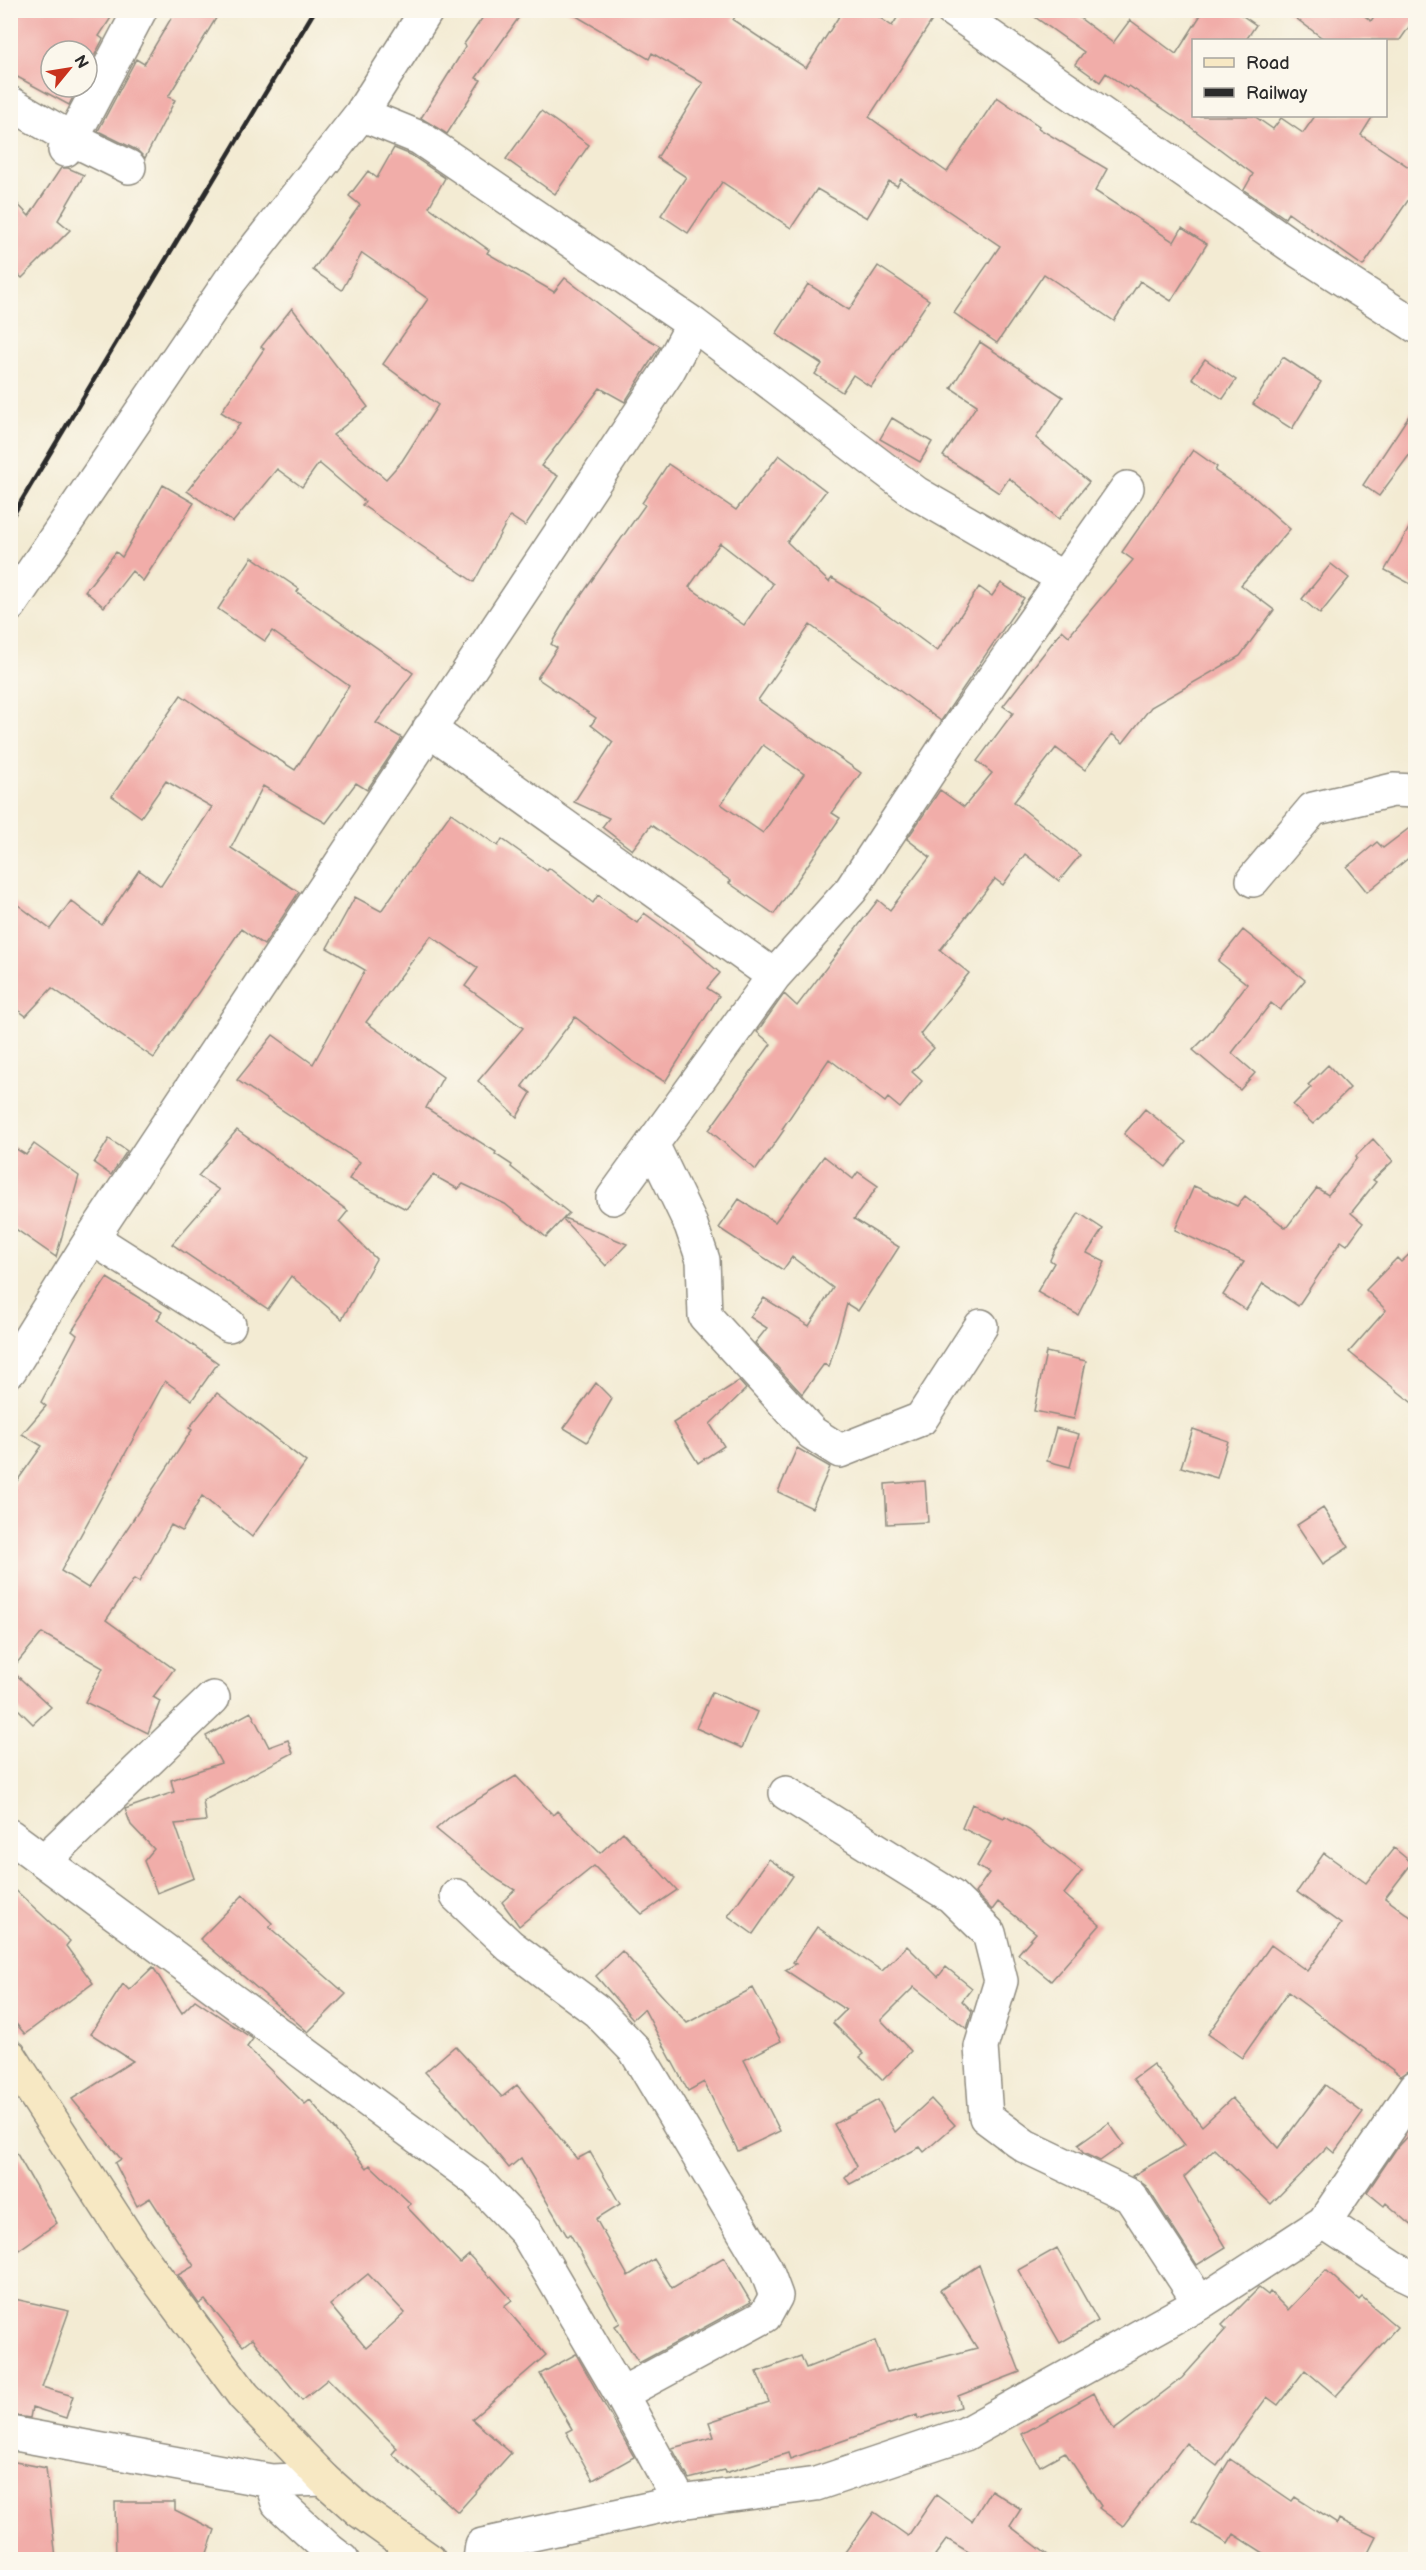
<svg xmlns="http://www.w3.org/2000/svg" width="1426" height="2570" viewBox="0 0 1426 2570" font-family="'Balsamiq Sans',sans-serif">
<rect width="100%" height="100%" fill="#fbf7ec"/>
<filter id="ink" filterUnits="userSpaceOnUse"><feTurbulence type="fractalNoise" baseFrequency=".0167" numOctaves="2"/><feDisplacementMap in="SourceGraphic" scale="12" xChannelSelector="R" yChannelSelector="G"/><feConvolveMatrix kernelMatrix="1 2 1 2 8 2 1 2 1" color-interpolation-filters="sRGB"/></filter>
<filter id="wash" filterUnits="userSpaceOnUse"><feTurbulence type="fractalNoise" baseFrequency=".008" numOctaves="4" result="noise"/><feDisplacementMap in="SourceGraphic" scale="24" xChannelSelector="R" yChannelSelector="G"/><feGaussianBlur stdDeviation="1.35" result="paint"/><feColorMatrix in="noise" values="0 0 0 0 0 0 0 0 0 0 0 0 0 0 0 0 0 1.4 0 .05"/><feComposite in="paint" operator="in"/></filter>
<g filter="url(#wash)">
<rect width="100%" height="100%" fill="#f3ebd3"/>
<g id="blocks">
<path fill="#f1ada9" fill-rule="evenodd" d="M10,10h106l-17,26 4,3 -16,31v-19h-36v36h27l-9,18 -59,-32z
M176,10h45l-53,87 7,3 -30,58 -8,-8 -39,-19 38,-72 8,5z
M488,10h36l-48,68 5,2 -34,54 -26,-16 45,-72 -2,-2z
M566,10h173l-6,10 73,48 37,-58h25l24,16 10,-16h18l13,9 -64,98 78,55 50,-75 42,29 -1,2 69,41 -12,22 79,51 8,-14 25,16 -36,57 -31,-20 -26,40 -70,-47 -47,69 -43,-30 46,-67 -99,-67 -4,7 -8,-5 -22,37 -50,-29 -26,39 -69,-46 -34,51 -27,-18 25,-38 -29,-19 46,-75 -51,-30 -3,6z
M1025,10h44l44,33 17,-23 46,34 28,-44h30l22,15 -10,15h-52v76h60l19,13 8,-11 22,15 12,-17h58l-12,19 55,37v17l-53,77 -75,-53 -3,5 -41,-28 9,-16 -64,-48 -60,-40 -2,2 -21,-15 -6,9 -25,-18 9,-12z
M1285,10h72l14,11 7,-11h38v7l-16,23h-75z
M541,111l48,34 -34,49 -49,-35z
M394,148l17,7 34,23 -16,29 60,43 -2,3 67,39 11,-14 69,53 26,15 -35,56 -25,-14 -59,78 17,10 -33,50 -15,-10 -36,66 -112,-77 3,-3 -46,-39 -17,24 -25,-18 -44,53 -46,-31 53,-67 -19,-12 43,-63 -3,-2 31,-39 76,99 -35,28 53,44 16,-18 36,-56 -55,-41 45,-65 -66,-46 -20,37 -29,-20 47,-65 -11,-9 19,-25 9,7z
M61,168h7l16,7 -26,45 12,10 -48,48 -12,-11v-71l19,20z
M878,266l51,34 -58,87 -18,-12 -11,17 -27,-18 7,-10 -46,-30 32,-50 41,26z
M980,342l83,55 -27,41 53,44 -30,37 -50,-41 -10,15 -56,-37 34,-51 -26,-17z
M1283,357l38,25 -29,47 -39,-25z
M1205,359l31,21 -13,19 -31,-21z
M1416,405v41l-37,50 -16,-11z
M892,418l40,24 -12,20 -40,-23z
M1193,450l24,17 -2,4 39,26 36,32 -49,56 33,25 -34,46 -89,51 -28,36 -11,-9 -27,36 -29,-22 -42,54 66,53 -21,26 -34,-27 -22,31 -8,-6 -55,71 29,23 -49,61 14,14 -22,24 10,9 -22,27 -12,-10 -3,4 -56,-43 -47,70 2,1 -28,40 -47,-40 62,-86 -14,-12 27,-38 13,12 81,-106 12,10 40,-53 -23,-18 33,-49 24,17 28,-34 -15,-12 36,-48 -10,-7 59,-76 7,6 64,-76 -11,-8z
M779,455l47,36 -39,51 42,40 3,-4 40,25 65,48 42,-64 13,9 9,-13 23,15 -83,123 -131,-96 -52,75 103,73 -29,40 8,5 -66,96 -45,-31 2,-2 -80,-56 -19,25 -30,-23 7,-9 -35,-16 39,-60 -22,-17 5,-7 -59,-40 20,-30 -6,-4 20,-34 74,-105 -3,-2 26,-39 68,46zM720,543l53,41 -29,41 -55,-38zM763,745l41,29 -41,59 -42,-29z
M163,485l31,18 -51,78 -11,-10 -28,36 -19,-16 31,-39 6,5z
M1416,516v71l-31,-17z
M252,557l47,32 -2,3 116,81 -37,50 26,15 -35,52 -11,-7 -30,40 -63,-37 -32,62 68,44 -35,53 -23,-16 -87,129 -102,-70 -26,28 -16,-12v-105l40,30 21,-28 31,24 37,-55 22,16 51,-79 -46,-26 -25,36 -29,-21 69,-101 59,40 55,35 54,-84 -77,-55 -7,10 -47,-32z
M1331,564l18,14 -29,36 -18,-15z
M451,813l47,33 4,-7 45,32 2,-3 44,35 5,-8 39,28 7,-10 44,32 32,28 -13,15 12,8 -54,86 -33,-21 -57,-44 -53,69 9,7 -14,24 -39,-36 45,-53 -58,-42 13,-18 -47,-32 -65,86 77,55 -17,31 70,44 -1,2 17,11 -1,2 58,46 -5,5 63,26 -21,22 -43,-47 -17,18 -41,-33 -42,-20 -5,5 -25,-14 -27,34 -57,-30 11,-17 -123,-82 36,-45 40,29 52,-94 -38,-22 28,-51 26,14z
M1416,823v29l-49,40 -20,-25 30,-25 6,6z
M1243,930l62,50 -25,30 -9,-7 -39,50 23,20 -15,17 -47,-40 16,-16 38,-50 -29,-23z
M1328,1065l22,23 -37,36 -20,-19 18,-18 -3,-2z
M1145,1109l41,33 -20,25 -42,-33z
M237,1130l111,81 -9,11 37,37 -34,60 -51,-43 -23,33 -96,-65 47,-54 -21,-14z
M109,1139l18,12 -16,24 -17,-12z
M1373,1139l20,22 -20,19 3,2 -25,31 12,10 -16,22 -6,-4 -43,65 -35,-23 -17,27 -23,-15 21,-33 -69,-32 19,-44 43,20 8,-10 41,32 31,-40 11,7 29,-37 -1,-2z
M34,1144l45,32 -23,81 -46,-32v-80l16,10z
M824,1156l29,23 5,-7 20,14 -24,33 45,28 -41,64 -11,-7 -18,63 -5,-3 -22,30 -47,-51 12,-15 -17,-11 14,-19 45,28 24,-38 -41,-31 -9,13 -64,-42 20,-29 36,23z
M1079,1213l24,16 -16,24 18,9 -27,53 -41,-23 17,-29 -4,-3 5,-11z
M1416,1248v158l-67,-54 37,-42 -20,-20 31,-32 4,4z
M107,1278l55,34 -5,8 61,43 -26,37 -27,-19 -104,190 27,17 104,-158 -3,-2 28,-35 89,69 -54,75 -50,-41 -20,35 -11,-6 -32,57 -5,-3 -28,41 68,49 -21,28 7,4 -12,32 -63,-31 18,-34 -61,-35 -31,37 40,37 -18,17 -23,-23v-210l32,-45 -20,-12 24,-28 -5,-4 36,-67 -5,-4z
M1046,1352l40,9 -12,58 -40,-8z
M739,1381l7,8 -36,35 14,22 -26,17 -25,-40z
M596,1383l16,16 -25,43 -23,-14z
M1056,1428l23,6 -9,33 -23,-6z
M1193,1429l35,12 -11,37 -36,-11z
M797,1448l33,19 -18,41 -34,-16z
M925,1481l3,41 -41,2 -2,-40z
M1323,1508l26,39 -26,17 -26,-39z
M712,1692l45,20 -15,36 -46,-20z
M251,1712l18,35 19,-7 5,13 -90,47 3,21 -31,3 19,54 -37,15 -13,-32 10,-12 -23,-24 -6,-16 49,-17 -3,-12 50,-17 -15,-27z
M516,1776l37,39 4,-4 43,42 23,-21 54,58 -35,24 -48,-48 -75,60 -17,-24 13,-12 -17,-10 -62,-51 16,-14z
M972,1804l32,14 1,-2 24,14 53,41 -18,23 36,31 -49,56 -33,-27 18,-21 -38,-31 -6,8 -17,-17 14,-20 -12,-7 14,-24 -29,-14z
M1394,1848l18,15 -27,35 31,23v141l-6,8 -9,6 -113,-84 -46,66 -34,-24 63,-89 36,26 34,-47 -44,-32 27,-39 42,30z
M769,1859l24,17 -40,58 -25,-18z
M10,1885l60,56 -4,5 27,37 -68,51 -15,-17z
M243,1895l29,28 -3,4 77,67 -38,38 -108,-93z
M817,1927l65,44 25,-25 31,31 8,-10 26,21 -10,13 10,10 -5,18 -53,-42 -33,33 30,31 -28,29 -23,-23 4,-3 -31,-31 13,-13 -61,-40 11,-6 -3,-2z
M622,1951l65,72 66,-35 28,53 -37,19 36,71 -42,20 -34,-69 -16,9 -44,-82 -11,10 -37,-43z
M153,1967l29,46 13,-13 58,39 -6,8 58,57 5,-4 57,68 3,-3 41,39 -4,3 53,56 9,-8 20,22 2,-1 21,24 -8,6 42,49 -74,64 39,34 -53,59 -66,-58 5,-6 -69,-69 -26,21 -50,-61 -9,7 -38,-46 -6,4 -21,-29 16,-9 -44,-68 -13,8 -22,-43 6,-4 -49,-60 61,-38 -42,-27 32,-50 6,6zM368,2274l37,39 -39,35 -36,-43z
M455,2046l47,51 15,-12 60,74 13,-7 30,52 -24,15 32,57 26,-17 18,29 52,-31 27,45 -112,61 -24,-37 5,-3 -50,-89 -3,2 -46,-78 -12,10 -47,-57 -37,-39z
M1153,2064l49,62 30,-28 46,50 47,-63 38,28 -29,40 -7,-6 -56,57 -57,-55 -30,28 42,70 -29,18 -51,-79 -14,-10 53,-31 -52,-66z
M931,2099l24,26 -31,27 -4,-5 -70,37 -5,-6 12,-12 -23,-42 44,-24 17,32z
M1109,2123l15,21 -24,17 -17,-8 -5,-8z
M1416,2127v102l-30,-26 -2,3 -17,-14 31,-46z
M10,2142l47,81 -47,33z
M1057,2248l41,73 -38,22 -42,-73z
M979,2265l41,107 -62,24 3,11 -43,12 -1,-4 -127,44 -2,-6 -63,20 -1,-3 -35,9 -17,-31 42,-11 -5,-15 60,-20 -12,-30 44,-16 5,12 69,-27 12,31 90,-24 -37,-58z
M1326,2270l33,30 3,-3 35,30 -61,69 -31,-26 -27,35 -11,-8 -50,69 -31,-23 -63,83 -24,-18 2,-2 -36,-54 -25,14 -18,-32 72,-41 20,37 68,-52 44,-49 -4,-4 37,-37 9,7 2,-3 18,18z
M10,2298l59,13 -27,76 31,9 -7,22 -34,-11 -2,11 -20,-3z
M576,2354l58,103 -41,23 -27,-48 6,-3 -32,-55z
M1230,2459l62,42 3,-4 42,27 2,-5 37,18 -11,22h-92l-39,-25 -6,10 -36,-22z
M10,2461l36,7 10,91h-43z
M991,2490l30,19 -11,17 43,33h-73l-33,-20 -12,16 6,4h-101l34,-47 34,24 28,-41 36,26z
M115,2502h60v8l40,20 -10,29h-89z"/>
</g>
</g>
<g filter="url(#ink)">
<use href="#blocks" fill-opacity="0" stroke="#8f8b7f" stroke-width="1.5"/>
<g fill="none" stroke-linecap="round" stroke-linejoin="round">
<defs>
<path id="street" d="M952,10l347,241 117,75
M10,103l62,36 -7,11
M129,167l-57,-28 68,-129
M693,324l223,169 147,85
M10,605l220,-324 131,-167
M429,729l345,247
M1253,880l60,-71 80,-19 23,1
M652,1144l39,81 12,35 2,56 107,117 28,18 81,-32 60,-93
M613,1198l161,-222 77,-86 97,-147 179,-255
M92,1238l137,87
M10,1370l82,-132 576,-867 25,-47 -273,-186 -59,-24 66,-104
M786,1793l165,103 38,37 12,48 -20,66 5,70 39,29 105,50 70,107
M10,1836l466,344 50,52 95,162 59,108
M45,1860l168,-162
M457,1896l53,50 87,65 38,39 131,219 10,27 -11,20 -144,78
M1324,2222l71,47 21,10
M10,2433l261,48
M324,2479l-53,2 7,22 51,47 13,10
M480,2560l2,-15 198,-43 136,-18 149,-50 235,-131 124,-81 92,-135"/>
<path id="secondary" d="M10,2056l123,190 111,150 80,83 36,32 69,49"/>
</defs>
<use href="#street" stroke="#8f8b7f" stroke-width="36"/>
<use href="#secondary" stroke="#8f8b7f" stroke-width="36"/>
<use href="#street" stroke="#fff" stroke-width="33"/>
<use href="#secondary" stroke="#f7e8c3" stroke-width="33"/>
<path stroke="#2b2b2b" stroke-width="4.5" d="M10,520l305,-510"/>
</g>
</g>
<rect width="1426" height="2570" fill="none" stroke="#fbf7ec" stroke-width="36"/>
<rect x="1192" y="39" width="195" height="78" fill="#fbf7ec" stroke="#a8a59f" stroke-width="1.5"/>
<rect x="1204" y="58" width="30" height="9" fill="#f7e8c3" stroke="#a8a59f" stroke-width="1.5"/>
<text x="1246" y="69" font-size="18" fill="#2b2b2b">Road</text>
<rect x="1204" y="88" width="30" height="9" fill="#2b2b2b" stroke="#a8a59f" stroke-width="1.5"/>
<text x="1246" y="99" font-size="18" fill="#2b2b2b">Railway</text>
<g transform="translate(69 69) rotate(60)"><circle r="28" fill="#fbf7ec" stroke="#a8a59f" stroke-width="1.5"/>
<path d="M0-4.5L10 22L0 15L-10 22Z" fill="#c8321e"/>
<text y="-9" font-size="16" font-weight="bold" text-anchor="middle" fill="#2b2b2b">N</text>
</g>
</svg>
